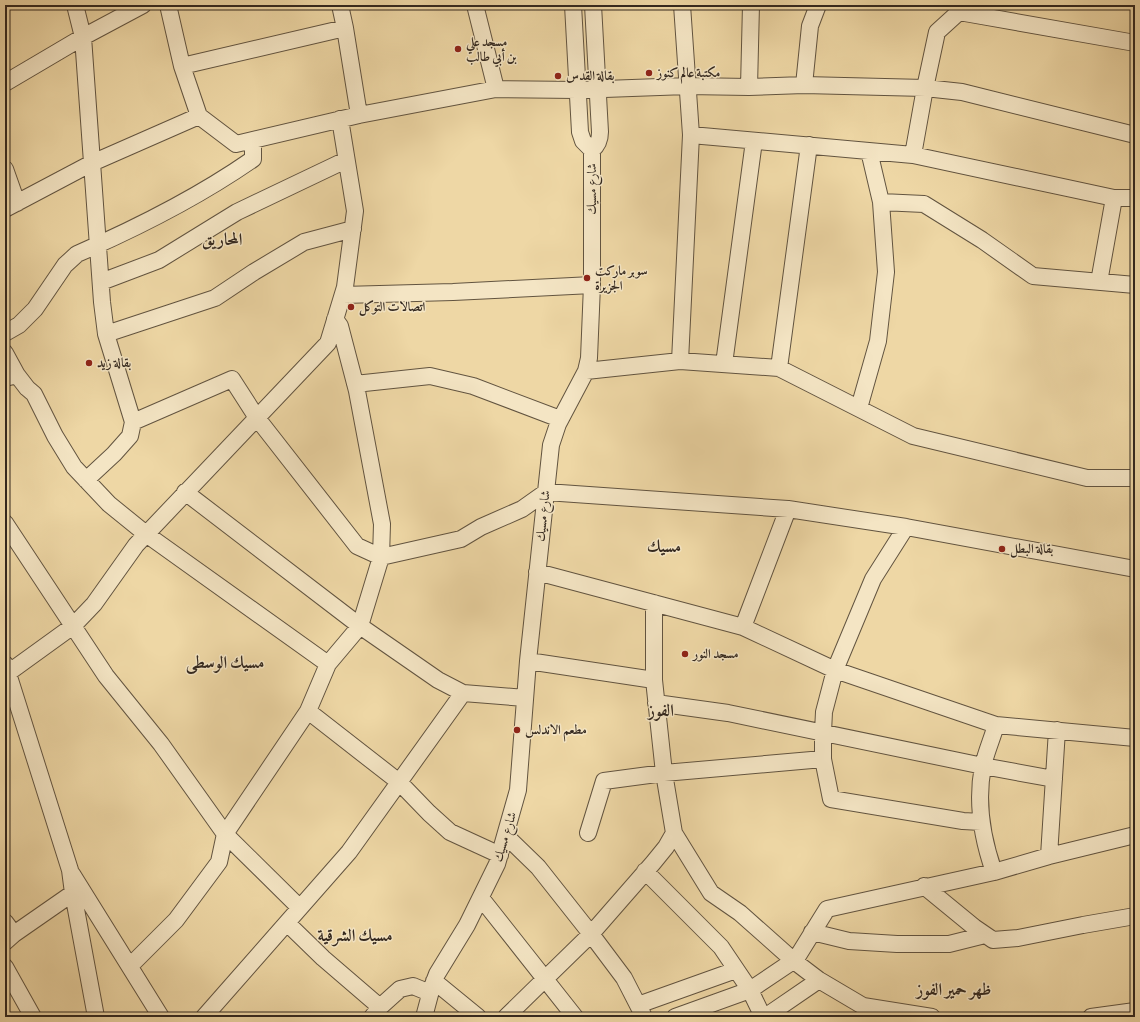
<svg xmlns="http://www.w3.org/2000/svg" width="1140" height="1022" viewBox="0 0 1140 1022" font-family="'Libre Bodoni',Amiri,serif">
<rect width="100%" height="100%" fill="#eed7a5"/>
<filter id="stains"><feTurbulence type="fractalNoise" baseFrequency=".005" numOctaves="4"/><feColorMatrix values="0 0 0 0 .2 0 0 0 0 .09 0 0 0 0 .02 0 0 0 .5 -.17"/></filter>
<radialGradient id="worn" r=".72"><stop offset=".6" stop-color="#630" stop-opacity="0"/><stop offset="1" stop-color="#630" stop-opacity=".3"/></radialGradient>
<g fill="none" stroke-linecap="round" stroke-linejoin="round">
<defs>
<path id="minor" d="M75,5l8,32 19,265 4,32 27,88 -3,14 -16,18 -28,26
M168,5l14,61 17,50 37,28 123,-29 137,-26 81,1 110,-4 62,1 55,-2 121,3 37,4 173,43
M340,5l5,23 14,87
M475,5l21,84
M573,5l7,127 3,9 9,9
M959,12l176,31
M182,66l163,-38
M5,83l78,-46 60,-32
M804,85l6,-59 8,-21
M749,87l2,-82
M691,135l222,20 201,43h21
M913,155l12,-67 12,-56 22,-20 3,-7
M5,169l12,34
M881,202l43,2 58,36 51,36 102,9
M5,209l87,-46 107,-47
M101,282l58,-22 78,-48 109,-52
M1099,282l15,-84
M343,295l110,-3 139,-7
M5,333l14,-8 16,-16 30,-44 12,-11c62,-27 120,-56 176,-95v-19
M106,334l109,-36 39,-26 50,-30 49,-13
M5,353l12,22
M680,361l11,-226 -9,-130
M724,364l30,-223
M779,368l30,-223
M586,371l94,-10 99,7 134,68 174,42h48
M5,378l12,-3 10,13 7,6 21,42 19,31 35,37 37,30 182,130
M355,384l75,-8 43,10 87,33
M859,408l19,-67 8,-69 -5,-70 -12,-51
M133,422l99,-43 25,39 100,128 24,11 80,-18 20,-12 41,-18 24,-17 242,17 118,18 229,42
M185,492l175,134 78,54 25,13
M5,523l101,153 55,68 64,90 75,74
M906,527l-33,52 -38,91 -11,42 -1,20v27l8,40 132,22 18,1
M537,572l206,55 92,43 161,55 139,13
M743,627l45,-118
M528,661l126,19
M5,664l65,206 3,23 23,124
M8,673l65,-47 21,-22 42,-59 192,-202 17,-56 10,-76 -15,-92
M656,703l72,10 255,53 71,13
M308,711l91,71 30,31 21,19 50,23
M588,833l16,-52 60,-8 159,-14
M674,833l37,60 29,20 54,48 25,19 44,26 69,11
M506,836l32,31 53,67 33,44 20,39
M1049,856l8,-126
M645,871l76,76 29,43 13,27
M994,872c-12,-34 -18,-70 -11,-106 3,-14 9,-27 13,-41
M72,874l89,143
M924,886l50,41 19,13 25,-2 65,-13 52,-9
M481,898l94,119
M5,922l9,12
M287,923l36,35 57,49 -8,10
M812,932l37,9 48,3h52l36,-9
M5,942l9,-8 59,-41
M130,966l46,-46 43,-58 6,-28 83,-123 20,-47 32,-38 21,-69 1,-33 -25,-133 -17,-65 -5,-7
M5,967l28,50
M434,981l44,36
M638,1005l98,-35
M380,1007l20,-18 13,-3 17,7
M204,1017l145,-165 114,-159 62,5
M424,1017l8,-30 5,-13 30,-49 30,-61 21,-74 10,-129 23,-216 7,-21 28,-53 3,-13 3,-73v-135c6,-5 8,-10 8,-18l-7,-127
M506,1017l85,-83 62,-71 13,-16 8,-14 -10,-60 -10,-93v-77
M675,1017l75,-27 46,-31 31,-50 167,-37 55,-16 86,-21
M765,1017l54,-37
M1091,1017l44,-6"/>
</defs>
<use href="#minor" stroke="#625440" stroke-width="18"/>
<use href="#minor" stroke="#f4e5c4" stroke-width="16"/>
</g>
<g fill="#8f2418" stroke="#f4e5c4" stroke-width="1.5">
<circle cx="458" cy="49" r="4"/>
<circle cx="649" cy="73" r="4"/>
<circle cx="558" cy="76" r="4"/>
<circle cx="587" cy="278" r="4"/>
<circle cx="351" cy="307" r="4"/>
<circle cx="89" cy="363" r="4"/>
<circle cx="1002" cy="549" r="4"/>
<circle cx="685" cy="654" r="4"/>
<circle cx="517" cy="730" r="4"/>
</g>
<g text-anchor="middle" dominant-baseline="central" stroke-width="3" stroke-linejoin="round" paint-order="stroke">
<g font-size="13" font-weight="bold" fill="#33281f" stroke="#f4e5c4" text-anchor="start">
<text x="466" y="42">مسجد علي<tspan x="466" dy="15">بن أبي طالب</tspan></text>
<text x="657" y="73">مكتبة عالم كنوز</text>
<text x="566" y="76">بقالة القدس</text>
<text x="595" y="271">سوبر ماركت<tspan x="595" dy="15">الجزيرة</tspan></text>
<text x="359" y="307">اتصالات التوكل</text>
<text x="97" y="363">بقالة زيد</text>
<text x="1010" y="549">بقالة البطل</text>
<text x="693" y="654">مسجد النور</text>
<text x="525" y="730">مطعم الاندلس</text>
</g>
<g font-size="13" fill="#33281f" stroke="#f4e5c4">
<text transform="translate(592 189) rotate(-90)">شارع مسيك</text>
<text transform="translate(543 516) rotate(-84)">شارع مسيك</text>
<text transform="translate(505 837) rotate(-73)">شارع مسيك</text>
</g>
<g font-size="17" font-weight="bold" fill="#33281f" stroke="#f4e5c4">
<text x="222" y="240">المحاريق</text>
<text x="664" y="547">مسيك</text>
<text x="225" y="663">مسيك الوسطى</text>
<text x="661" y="711">الفوز</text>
<text x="355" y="936">مسيك الشرقية</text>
<text x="954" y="990">ظهر حمير الفوز</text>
</g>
</g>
<rect width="1140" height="1022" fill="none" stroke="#eed7a5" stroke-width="20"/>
<rect x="6" y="6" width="1128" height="1010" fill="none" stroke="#33281f" stroke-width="2"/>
<rect x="10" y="10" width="1120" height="1002" fill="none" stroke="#33281f"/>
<rect width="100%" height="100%" filter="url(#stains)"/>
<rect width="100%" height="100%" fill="url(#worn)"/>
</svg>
